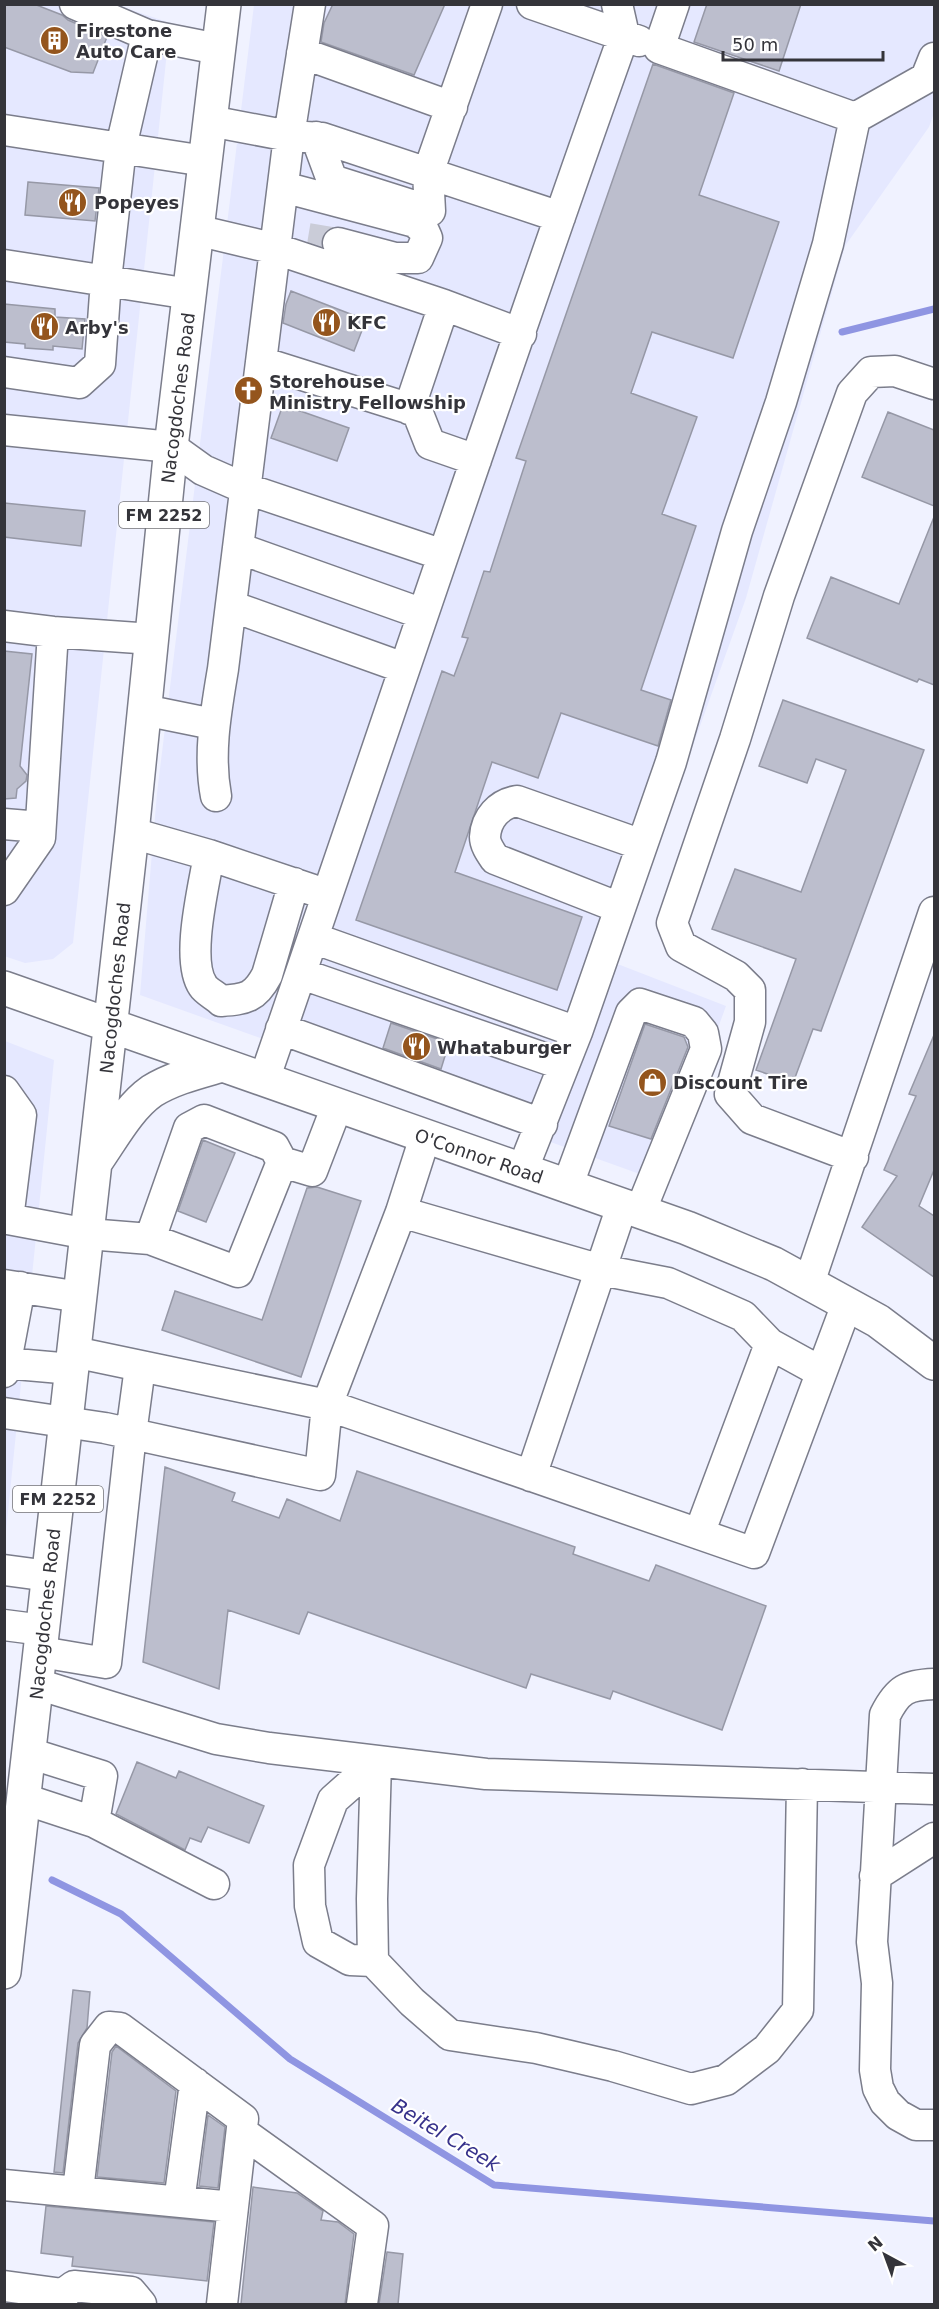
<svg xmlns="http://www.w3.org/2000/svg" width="939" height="2309" viewBox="0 0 939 2309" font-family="'DejaVu Sans',sans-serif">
<rect width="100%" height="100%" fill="#f0f2ff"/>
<path fill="#e5e8ff" d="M4,5h113l53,18 -97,920 -20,16 -28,4 -21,-7z
M254,5h680v108l-5,14 -84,119 -99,352 -131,365 111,43 -64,176 -522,-187 17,-202z
M5,1041l49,19 -49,481z"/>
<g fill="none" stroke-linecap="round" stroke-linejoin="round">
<path stroke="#8f95e2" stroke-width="7" d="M842,332l92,-23
M52,1880l69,34 169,145 204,126 440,36"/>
</g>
<path fill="#bcbecd" stroke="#9698a6" stroke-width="1.5" d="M4,4h30l28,11 6,5 39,17 -14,36 -22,-1 -67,-25z
M333,4h112l-31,71 -93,-33 3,-19z
M707,4h94l-22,67 -85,-29z
M653,64l81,29 -35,102 80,27 -46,136 -81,-26 -21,61 66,24 -35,97 34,12 -55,164 30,10 -13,46 -97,-33 -23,65 -46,-16 -37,110 127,45 -25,73 -201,-70 86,-249 12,5 14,-38 -6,-1 22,-66 6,1 36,-111 -10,-3z
M28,182l71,6 -4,33 -70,-6z
M291,291l75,29 -12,31 -71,-28 3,-19z
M4,304l51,5v8l30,2 -3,30 -29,-3v4l-28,-2v-4l-21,-2z
M283,405l66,23 -12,33 -66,-23z
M888,412l46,18v76l-72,-29z
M4,503l81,8 -4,35 -77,-9z
M934,517v168l-15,-6 -2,3 -110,-44 24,-61 68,27z
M4,651l28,3 -12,112 7,9 -1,6 -9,8 -1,9 -12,1z
M783,700l141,50 -103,281 -8,-2 -20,54 -37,-13 40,-111 -84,-30 23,-60 66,23 45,-122 -30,-11 -9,24 -48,-17z
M391,1023l58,20 -8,26 -58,-21z
M645,1024l39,13 4,10 -37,92 -42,-13z
M934,1035v135l-15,36 15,10v61l-72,-50 35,-51 -13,-6 32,-74 -7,-2z
M203,1140l32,13 -29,69 -28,-11z
M317,1187l44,14 -60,176 -139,-47 13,-39 87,29 45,-132z
M165,1467l70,26 -3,8 47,17 8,-19 53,22 17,-50 218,76 -2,7 76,27 7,-16 110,41 -44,124 -109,-39 -3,8 -79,-25 -5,14 -218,-76 -9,22 -71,-24 -9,79 -76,-27z
M137,1762l39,16 3,-7 85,35 -15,37 -41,-16 -7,15 -11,-4 -5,12 -69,-36z
M73,1990l17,2 -3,36 -9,15 -15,130 -9,-1z
M116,2046l60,45 -12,92 -67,-6 15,-125z
M208,2115l17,12 -7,61 -19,-2z
M253,2187l44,6 26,18 -2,9 17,2 16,12 -9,70h-104z
M46,2206l168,16 -7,59 -135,-15 1,-9 -32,-4z
M387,2252l16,2 -5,50h-19z"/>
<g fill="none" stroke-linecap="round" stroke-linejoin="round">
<path stroke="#caccd8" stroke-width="30" stroke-dasharray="30 15" stroke-linecap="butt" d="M308,238l30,5"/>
<defs>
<path id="minor" d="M75,4l72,31 71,14
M532,4l107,37
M674,4l-15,44 196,70
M302,53l150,54
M210,121l79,15 33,2 238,79
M4,130l201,31
M316,137l16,43 98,31 -2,-38 59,-169
M283,187l132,35 8,7 4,9 -9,20h-23l-57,-15
M196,230l80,19 168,56 77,29
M4,265l186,29
M261,362l156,49 13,33 46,16
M4,372l75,11 21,-19 6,-84 15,-133 26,-112
M409,409l35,-104
M4,430l167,17 32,23 41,18 199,67
M238,548l185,66
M231,606l173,62
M4,626l49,6 99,7
M144,710l69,14
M216,796c-8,-42 0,-85 7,-127l66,-533 21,-132
M4,824l36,3
M132,833l77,22 104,35
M209,855c-5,31 -24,105 -6,131 3,5 13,10 18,15 25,-2 34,-3 46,-26l27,-92
M4,890l36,-52 13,-206
M620,908l-125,-49c-4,-6 -10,-14 -10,-22 1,-19 14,-33 32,-36l125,44
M313,938l264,94
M302,974l262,91
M281,1029l261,95
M264,1080c120,-348 236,-698 360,-1045l-7,-31
M4,1091l17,24 -13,104 80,15 62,5 88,33 44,-110 30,9 25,-65
M853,1157l-101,-38 -22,-25 20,-72v-32l-14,-14 -55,-30 -9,-23 63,-184 44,-143 73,-203 19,-21 24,-1 39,13
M522,1171l55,-139 94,-270 66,-231 44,-129 47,-158 27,-126 71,-40 8,-20
M567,1187l64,-174 9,-9 54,18 9,11 3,16 -66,163
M401,1212l200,58 67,13 75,33 27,28 51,28
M150,1239l39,-111 15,-8 70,27 8,15
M809,1283l125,-371
M4,1285l76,12
M74,1352l253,53 427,148 93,-249
M4,1363l68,6
M4,1372l16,-85
M4,1413l101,15 215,47 7,-70 74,-193 24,-75
M531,1476l91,-270
M699,1534l71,-190
M4,1570l45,6
M4,1625l39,5
M41,1652l65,11 25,-229 9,-67
M37,1684l179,55 53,9 217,26 448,15
M934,1684c-27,1 -36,5 -49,31l-13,227 5,41 -2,87 3,18 7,14 13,13 18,10h18
M376,1762l-43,38 -24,65 1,41 8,36 32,18 23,1 39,41 38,33 86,13 77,18 78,23 35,-9 41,-31 31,-39 4,-226
M24,1799l70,23 8,-46 -73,-23
M94,1822l120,62
M875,1876l59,-38
M373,1961l-1,-62 4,-137
M242,2132l131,94 -11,78
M4,2185l229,22 10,-88 -123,-91 -11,-1 -14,18 -17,146
M179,2202l16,-119
M4,2286l59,8 -1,10
M63,2294l11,-8 57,6 10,12
M222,2304l11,-97"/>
<path id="major" d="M4,988l683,240 87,36 104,57 56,42
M97,1160c16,-23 32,-53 55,-69 21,-13 46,-19 70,-26
M4,1972l128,-1139 39,-386 53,-443"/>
</defs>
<use href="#minor" stroke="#7b7d8b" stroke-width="33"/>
<use href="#major" stroke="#7b7d8b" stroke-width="36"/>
<use href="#minor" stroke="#fff" stroke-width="30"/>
<use href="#major" stroke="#fff" stroke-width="33"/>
</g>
<defs>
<symbol id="building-disc" viewBox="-11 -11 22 22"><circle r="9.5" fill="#94551d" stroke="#fff"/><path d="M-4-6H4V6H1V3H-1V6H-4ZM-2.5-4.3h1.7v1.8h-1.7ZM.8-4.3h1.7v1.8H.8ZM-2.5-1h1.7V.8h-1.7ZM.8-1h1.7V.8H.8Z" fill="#fff"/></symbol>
<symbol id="restaurant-disc" viewBox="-11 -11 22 22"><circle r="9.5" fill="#94551d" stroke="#fff"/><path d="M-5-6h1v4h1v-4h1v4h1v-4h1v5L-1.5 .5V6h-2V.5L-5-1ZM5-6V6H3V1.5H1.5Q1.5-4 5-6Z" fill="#fff"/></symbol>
<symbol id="church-disc" viewBox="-11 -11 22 22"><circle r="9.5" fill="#94551d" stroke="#fff"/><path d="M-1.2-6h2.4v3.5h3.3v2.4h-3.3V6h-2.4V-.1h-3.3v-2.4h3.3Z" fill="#fff"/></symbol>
<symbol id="shop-disc" viewBox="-11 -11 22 22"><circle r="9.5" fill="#94551d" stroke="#fff"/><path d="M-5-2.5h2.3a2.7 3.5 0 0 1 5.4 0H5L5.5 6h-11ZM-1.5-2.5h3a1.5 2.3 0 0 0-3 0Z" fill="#fff"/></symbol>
</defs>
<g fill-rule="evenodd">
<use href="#building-disc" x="38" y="24" width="33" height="33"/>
<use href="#restaurant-disc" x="56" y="186" width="33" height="33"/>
<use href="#restaurant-disc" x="310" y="306" width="33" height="33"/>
<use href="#restaurant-disc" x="28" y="310" width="33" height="33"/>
<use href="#church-disc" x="232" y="374" width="33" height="33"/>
<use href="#restaurant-disc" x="400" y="1030" width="33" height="33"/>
<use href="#shop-disc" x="636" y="1066" width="33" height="33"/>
</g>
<g text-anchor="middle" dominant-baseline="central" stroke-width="4.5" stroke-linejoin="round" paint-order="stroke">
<g fill="#fff" stroke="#717175" stroke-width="1.5">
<rect x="119" y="502" width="90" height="26" rx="4.5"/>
<rect x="13" y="1486" width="90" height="26" rx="4.5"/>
</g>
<g font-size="16" font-weight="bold" fill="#34343a">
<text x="164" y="515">FM 2252</text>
<text x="58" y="1499">FM 2252</text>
</g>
<g font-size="18" font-weight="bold" fill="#34343a" stroke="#fff" text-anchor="start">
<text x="76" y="30">Firestone<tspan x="76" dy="21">Auto Care</tspan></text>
<text x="94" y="202">Popeyes</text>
<text x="347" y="322">KFC</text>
<text x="65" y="327">Arby's</text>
<text x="269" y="381">Storehouse<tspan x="269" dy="21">Ministry Fellowship</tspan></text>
<text x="437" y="1047">Whataburger</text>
<text x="673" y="1082">Discount Tire</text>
</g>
<g font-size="18" fill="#34343a" stroke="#fff">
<text transform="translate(178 398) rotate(-83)">Nacogdoches Road</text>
<text transform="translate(115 988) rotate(-84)">Nacogdoches Road</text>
<text transform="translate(479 1156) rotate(19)">O'Connor Road</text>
<text transform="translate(45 1614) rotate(-84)">Nacogdoches Road</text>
</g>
<g font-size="20" font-style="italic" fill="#37328b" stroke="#fff">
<text transform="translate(446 2135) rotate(31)">Beitel Creek</text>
</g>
</g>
<rect width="939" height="2309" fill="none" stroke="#34343a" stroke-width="12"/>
<g transform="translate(885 2255) rotate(319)" stroke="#ffffff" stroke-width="4.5" paint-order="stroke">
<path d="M0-4.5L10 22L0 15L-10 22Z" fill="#34343a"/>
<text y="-9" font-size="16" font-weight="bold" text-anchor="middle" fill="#34343a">N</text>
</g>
<path d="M723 51v9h160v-9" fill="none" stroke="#34343a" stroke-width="3"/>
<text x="732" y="51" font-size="18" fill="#34343a" stroke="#ffffff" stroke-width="4.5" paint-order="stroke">50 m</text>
</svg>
